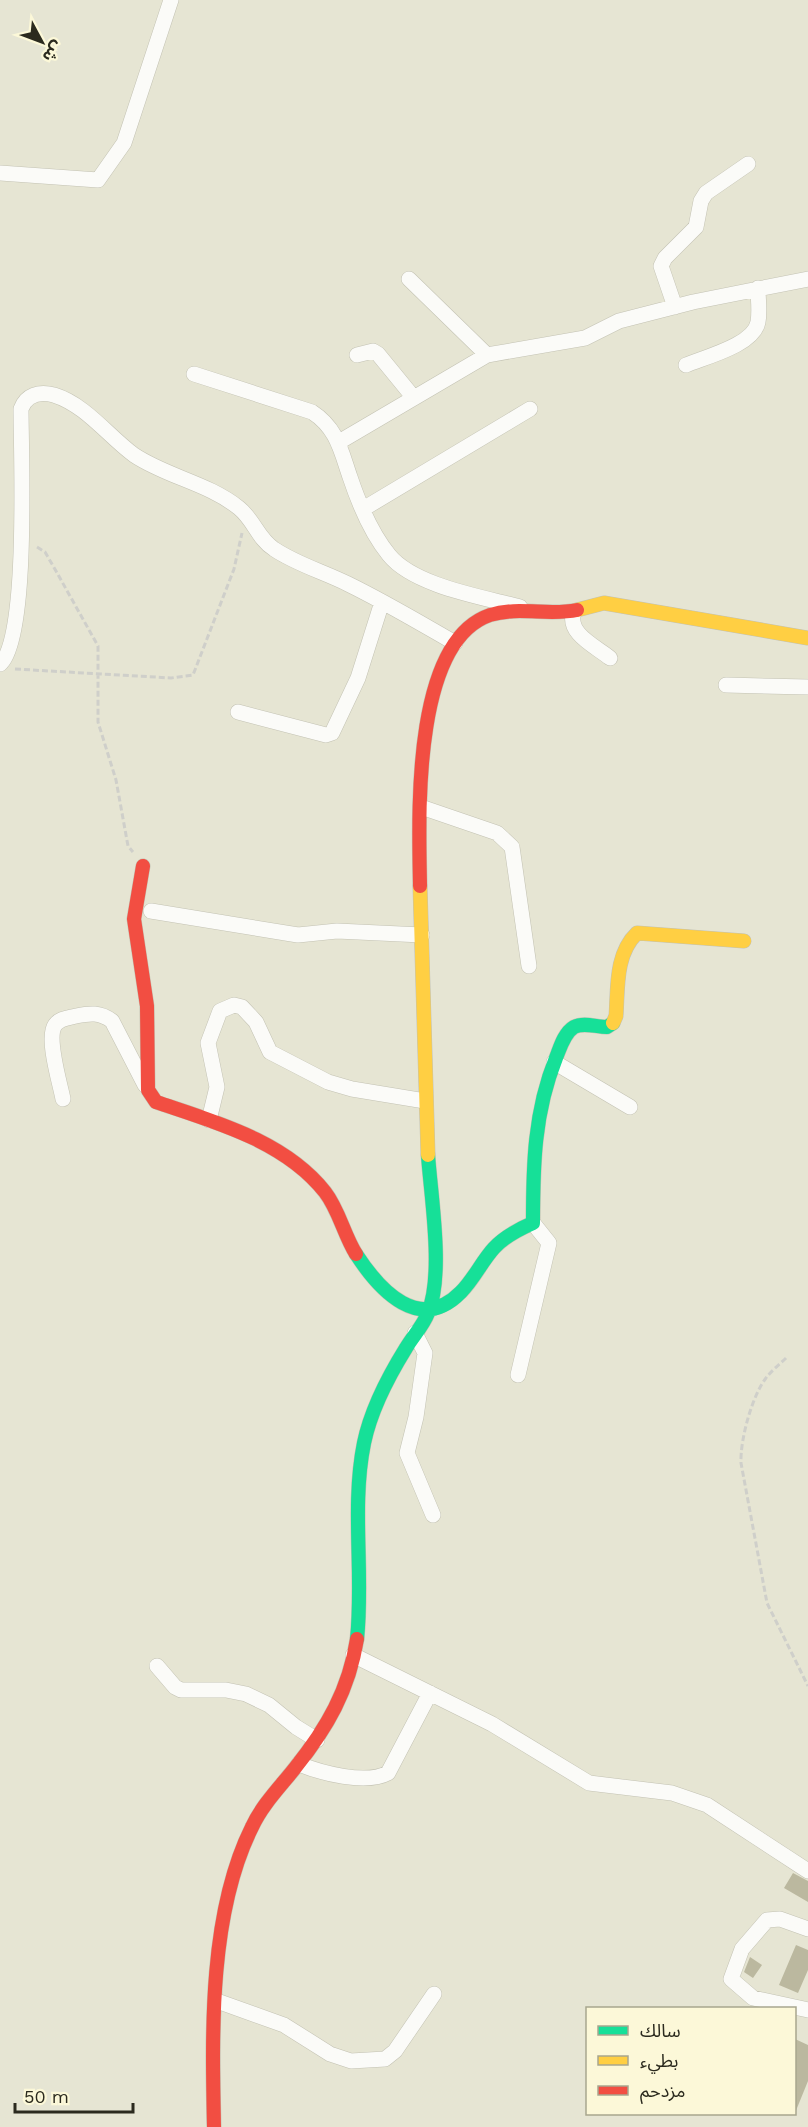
<svg xmlns="http://www.w3.org/2000/svg" width="808" height="2127" viewBox="0 0 808 2127" font-family="'Work Sans','Noto Sans Arabic',sans-serif">
<rect width="100%" height="100%" fill="#e6e5d3"/>
<path fill="#bbb89f" d="M793,1873l15,8v21l-24,-14z
M796,1945l12,5v20l-10,23 -19,-8z
M750,1957l12,8 -9,13 -9,-6z
M795,2039l13,6v36l-13,32z"/>
<g fill="none" stroke-linecap="round" stroke-linejoin="round">
<defs>
<path id="street" d="M0,173l98,7 26,-37 47,-143
M409,279l78,76
M675,307l-14,-41 4,-8 31,-31 5,-26 5,-8 42,-29
M357,355l16,-4 5,3 36,44
M686,365c19,-8 68,-20 72,-43 2,-11 0,-23 0,-34
M194,374l118,38c25,16 29,39 38,65 9,27 21,56 39,78 25,31 94,42 131,52
M339,442l148,-87 98,-17 34,-17 74,-19 115,-23
M363,509l167,-100
M574,612c-8,21 21,34 36,46
M0,664c29,-23 21,-213 21,-255 5,-14 18,-18 33,-14 32,10 54,41 80,60 33,22 74,28 105,53 15,12 19,31 35,41 22,15 50,23 74,35 37,18 72,39 107,59
M726,685l82,2
M238,712l88,23 6,-2 26,-55 24,-76
M421,807l76,26 15,14 17,119
M151,911l147,24 39,-4 85,4
M554,1062l76,45
M63,1099c-3,-16 -17,-61 -8,-74 5,-7 13,-7 21,-9 14,-3 24,-4 36,5l33,64
M209,1120l8,-33 -9,-44 12,-32 14,-6 8,2 14,15 14,30 58,30 24,7 73,12
M415,1333l10,20 -9,64 -9,36 26,62
M518,1375l31,-132 -16,-20
M353,1655l139,69 97,59 83,10 35,12 101,66
M157,1666l18,21 6,3h45l20,4 23,11 27,22 21,13
M299,1764c22,9 67,21 89,9l42,-80
M808,1929l-28,-10 -13,1 -25,29 -11,30 22,19 55,12
M217,2001l67,24 46,29 21,7 34,-2 10,-8 39,-57"/>
<path id="fast" d="M356,1254c24,37 64,80 105,38 13,-13 21,-31 33,-44 11,-12 25,-19 39,-25 0,-57 1,-111 23,-165 4,-10 8,-25 18,-31 10,-5 22,0 33,0l6,-4
M357,1639c7,-65 -6,-132 7,-196 7,-34 24,-66 42,-95 7,-12 17,-22 22,-35 16,-39 3,-115 0,-158"/>
<path id="slow" d="M577,610l27,-7 204,35
M420,886l8,269
M613,1023l3,-7c2,-28 -1,-62 21,-83l107,8"/>
<path id="jam" d="M143,866l-9,53 13,87 1,84 8,12c59,20 129,39 169,90 14,18 19,43 31,62
M420,886c-1,-67 -9,-244 70,-271 28,-9 59,1 87,-5
M214,2127c-2,-95 -5,-214 38,-300 10,-22 28,-40 43,-59 32,-40 54,-78 62,-129"/>
</defs>
<use href="#street" stroke="#c3c2b3" stroke-width="16"/>
<use href="#fast" stroke="#c3c2b3" stroke-width="15"/>
<use href="#slow" stroke="#c3c2b3" stroke-width="15"/>
<use href="#jam" stroke="#c3c2b3" stroke-width="15"/>
<path stroke="#cfcfca" stroke-width="3" stroke-dasharray="6 3" stroke-linecap="butt" d="M37,547l8,5 11,19 42,75v76l18,58 12,66 5,6
M15,669l156,9 22,-3 41,-106 8,-36
M786,1358c-7,7 -15,13 -20,20 -14,18 -26,62 -25,85l26,140 41,83"/>
<use href="#street" stroke="#fbfbf8" stroke-width="15"/>
<use href="#fast" stroke="#16e098" stroke-width="14"/>
<use href="#slow" stroke="#ffcf43" stroke-width="14"/>
<use href="#jam" stroke="#f24e42" stroke-width="14"/>
</g>
<rect x="586" y="2007" width="210" height="108" fill="#fcf8d8" stroke="#a8a68e" stroke-width="1.5"/>
<rect x="598" y="2026" width="30" height="9" fill="#16e098" stroke="#a8a68e" stroke-width="1.5"/>
<text x="640" y="2037" font-size="18" fill="#2b2a1e">سالك</text>
<rect x="598" y="2056" width="30" height="9" fill="#ffcf43" stroke="#a8a68e" stroke-width="1.5"/>
<text x="640" y="2067" font-size="18" fill="#2b2a1e">بطيء</text>
<rect x="598" y="2086" width="30" height="9" fill="#f24e42" stroke="#a8a68e" stroke-width="1.5"/>
<text x="640" y="2097" font-size="18" fill="#2b2a1e">مزدحم</text>
<g transform="translate(42 42) rotate(131)" stroke="#fcf8d8" stroke-width="4.5" paint-order="stroke">
<path d="M0-4.5L10 22L0 15L-10 22Z" fill="#2b2a1e"/>
<text y="-9" font-size="16" font-weight="bold" text-anchor="middle" fill="#2b2a1e">ش</text>
</g>
<path d="M15 2103v9h118v-9" fill="none" stroke="#2b2a1e" stroke-width="3"/>
<text x="24" y="2103" font-size="18" fill="#2b2a1e" stroke="#fcf8d8" stroke-width="4.5" paint-order="stroke">50 m</text>
</svg>
